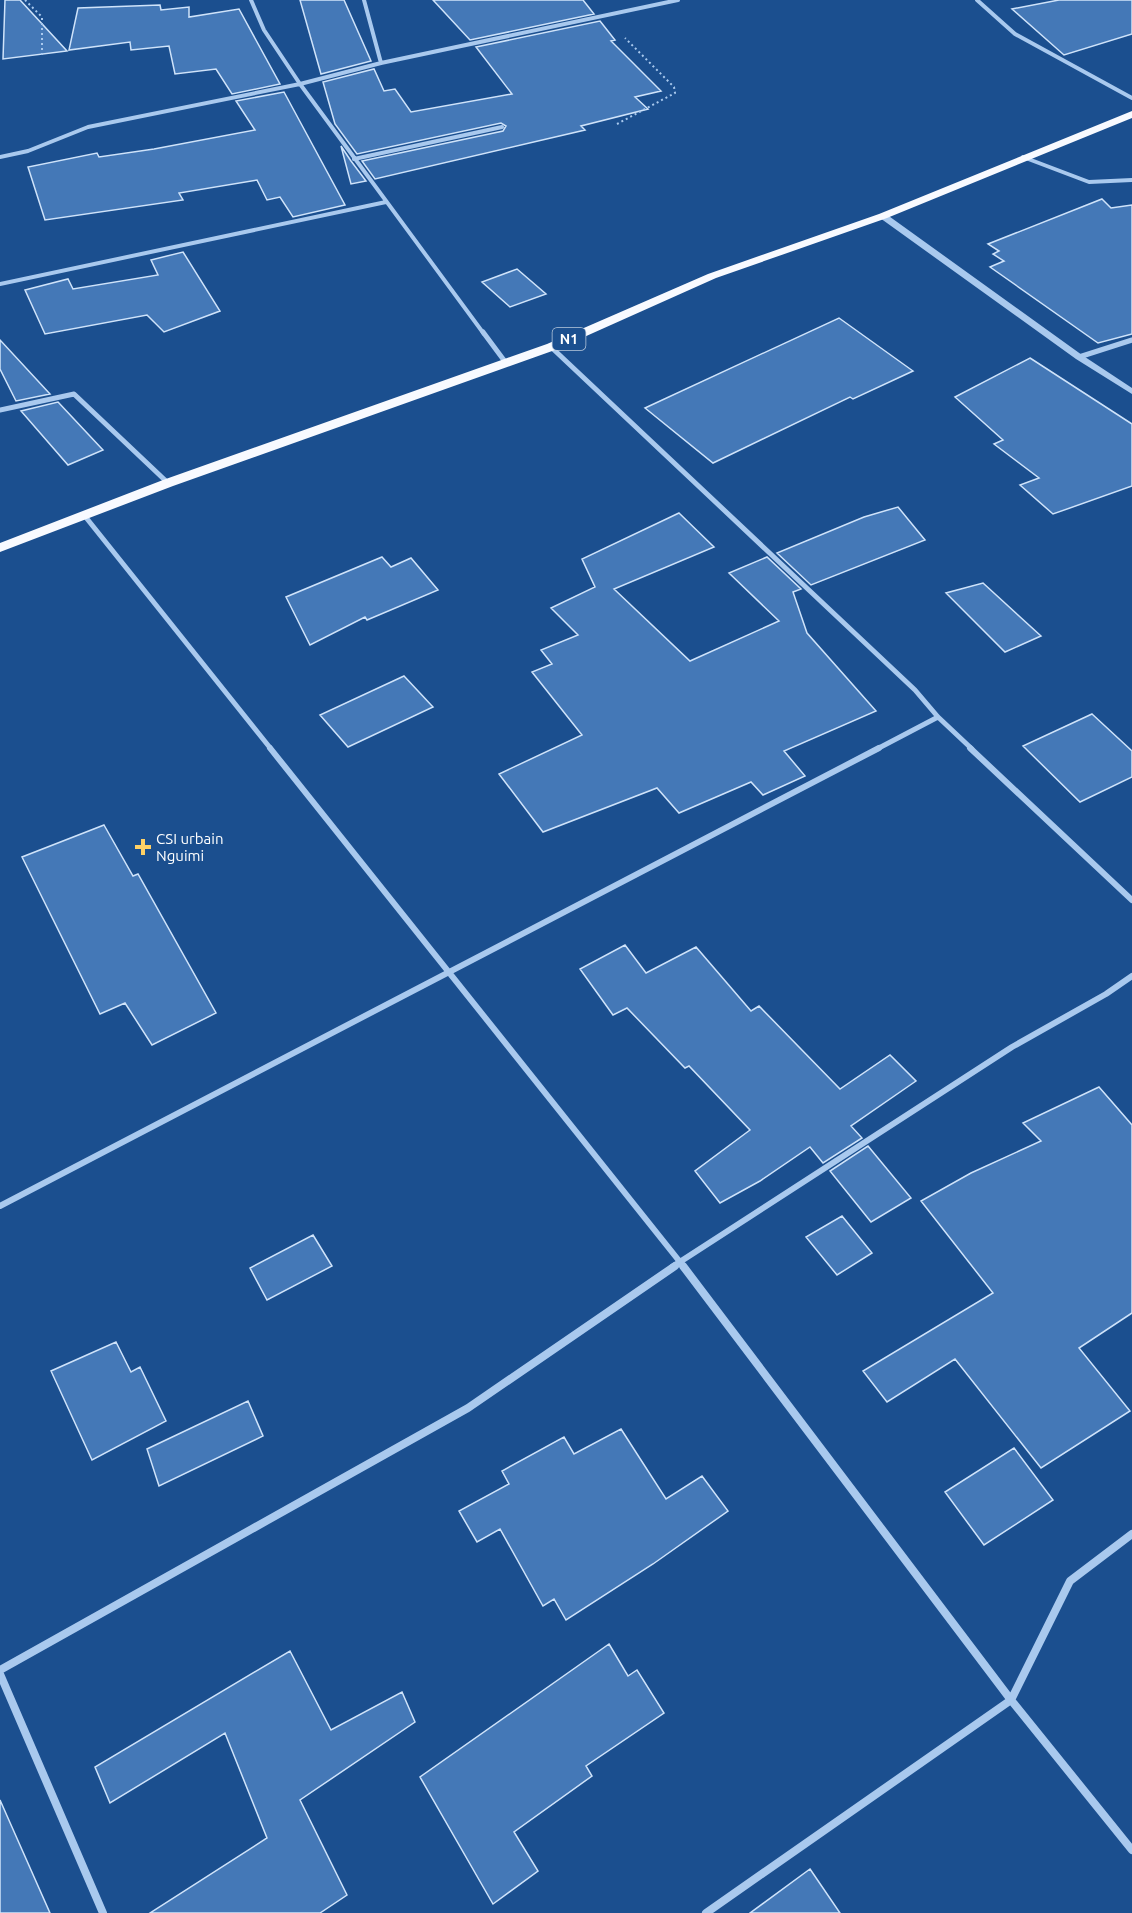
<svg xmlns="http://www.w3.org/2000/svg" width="1132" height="1913" viewBox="0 0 1132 1913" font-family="Ubuntu,sans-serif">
<rect width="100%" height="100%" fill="#1b4f8f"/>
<path fill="#4478b7" stroke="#cfe3fa" stroke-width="1.5" d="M5,0h15l47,51 -64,8z
M300,0h44l27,61 -50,13z
M433,0h150l11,14 -124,26z
M1059,0h73v34l-68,21 -52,-46z
M160,5l1,5 28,-3v10l50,-8 41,75 -48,10 -16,-25 -41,5 -6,-28 -38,4 -1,-8 -61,8 9,-42z
M600,21l15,19 -4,1 50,50 -26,6 13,12 -67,17 4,4 -210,49 -13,-18 141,-30 3,-5 -5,-3 -144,31 -22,-30 -12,-42 51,-13 10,22 11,-2 16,23 101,-18 -36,-47z
M284,92l61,113 -52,12 -13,-20 -13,3 -10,-20 -78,13 4,7 -138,20 -17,-53 69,-14 2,4 55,-8 101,-19 -19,-29z
M341,146l10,15 15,20 -15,3z
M1102,199l9,9 21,-3v129l-34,9 -108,-76 14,-6 -11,-7 6,-3 -11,-7z
M183,252l37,59 -56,21 -17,-17 -102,19 -20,-44 43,-11 5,10 85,-14 -7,-15z
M517,269l29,25 -36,13 -28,-25z
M839,318l74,53 -60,28 -3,-2 -137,66 -68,-55z
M0,340l50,54 -34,7 -16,-32z
M1030,358l102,66v62l-79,28 -33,-29 19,-7 -45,-34 9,-4 -48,-43z
M58,402l45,48 -35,15 -47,-54z
M898,507l27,33 -114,45 -34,-32 87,-36z
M679,513l35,34 -100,42 76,72 89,-40 -50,-48 38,-16 34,32 -8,3 14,41 69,78 -92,40 21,25 -42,19 -12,-13 -72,31 -22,-25 -114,44 -44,-58 83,-39 -50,-63 20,-8 -11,-14 37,-15 -27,-27 44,-21 -13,-28z
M382,557l9,10 20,-9 27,32 -71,30 -2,-3 -55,28 -24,-48z
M983,583l58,53 -36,16 -59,-59z
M404,676l29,31 -85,40 -28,-32z
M1092,714l40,37v26l-52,25 -57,-56z
M104,825l29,51 5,-2 78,139 -64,32 -27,-42 -25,11 -78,-157z
M625,945l21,28 50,-26 55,64 8,-5 81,83 50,-34 26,26 -65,45 11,12 -39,25 -13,-16 -50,34 -40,22 -25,-32 55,-41 -61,-64 -4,2 -58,-60 -14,7 -33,-46z
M1099,1087l33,38v188l-53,35 51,63 -89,57 -86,-109 -68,43 -24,-31 130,-78 -72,-92 50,-28 70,-32 -18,-18z
M868,1146l43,52 -40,24 -41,-51z
M842,1216l30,37 -35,22 -31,-38z
M313,1235l19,31 -65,34 -17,-32z
M116,1342l15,30 9,-5 26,54 -74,39 -41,-89z
M248,1401l15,35 -104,50 -12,-37z
M621,1429l45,70 36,-23 26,35 -75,53 -87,56 -12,-21 -11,7 -43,-77 -23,13 -18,-31 50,-27 -7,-13 62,-34 10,17z
M1014,1448l39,52 -69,45 -39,-53z
M609,1644l19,32 9,-6 27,43 -78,53 6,10 -78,56 24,39 -45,33 -73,-127z
M290,1651l41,79 71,-38 13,30 -115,78 47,95 -27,18h-170l117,-75 -42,-105 -115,70 -15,-36z
M0,1800l50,113h-50z
M810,1869l30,44h-90z"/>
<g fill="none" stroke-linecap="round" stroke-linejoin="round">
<path stroke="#a9c9ee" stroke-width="2" stroke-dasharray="2 3" stroke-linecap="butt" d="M25,0l17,17v40
M617,124l58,-31 -1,-6 -49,-49"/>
<path stroke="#a9c9ee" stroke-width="4" d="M251,0l13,30 36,54 184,250
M364,0l17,63
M977,0l38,34 117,64
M0,157l28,-6 60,-24 212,-43 81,-21 297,-63
M1023,157l66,25 43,-2
M354,159l148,-32
M0,284l386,-82"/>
<path stroke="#a9c9ee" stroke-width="5" d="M483,332l23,31
M551,347l364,343 23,27 34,32
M1079,357l53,-17
M0,410l74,-16 94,89
M84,515l187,234
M877,749l61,-32"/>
<path stroke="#a9c9ee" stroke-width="6" d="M270,748l414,519
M970,748l162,152
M0,1206l879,-458
M672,1267l340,-220 94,-53 26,-18"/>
<path stroke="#a9c9ee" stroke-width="8" d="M683,1266l328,434 121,150
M0,1670l468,-262 207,-142
M0,1674l103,239
M706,1913l305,-213 59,-119 62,-47"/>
<path fill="#a9c9ee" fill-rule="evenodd" d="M880,214h6l196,141 50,33v6l-56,-35 -196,-141z"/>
<path fill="#f8faff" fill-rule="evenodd" d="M1132,111v7l-245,100 -171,60 -161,72 -382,136 -173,66v-9l163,-63 384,-136 161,-70 171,-60z"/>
</g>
<path fill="#ffd166" stroke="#1b4f8f" stroke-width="2" d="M140 838h6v6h6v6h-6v6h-6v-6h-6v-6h6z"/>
<g text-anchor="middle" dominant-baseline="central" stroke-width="4.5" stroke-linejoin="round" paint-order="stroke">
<rect fill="#1b4f8f" stroke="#bbcadd" stroke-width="1.5" x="552.5" y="328" width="33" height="22" rx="4.5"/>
<g font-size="14" font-weight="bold" fill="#fff">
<text x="569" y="339">N1</text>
</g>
<g font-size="15" fill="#fff" stroke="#1b4f8f" text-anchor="start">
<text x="156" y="838">CSI urbain<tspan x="156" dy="17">Nguimi</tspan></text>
</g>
</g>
</svg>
